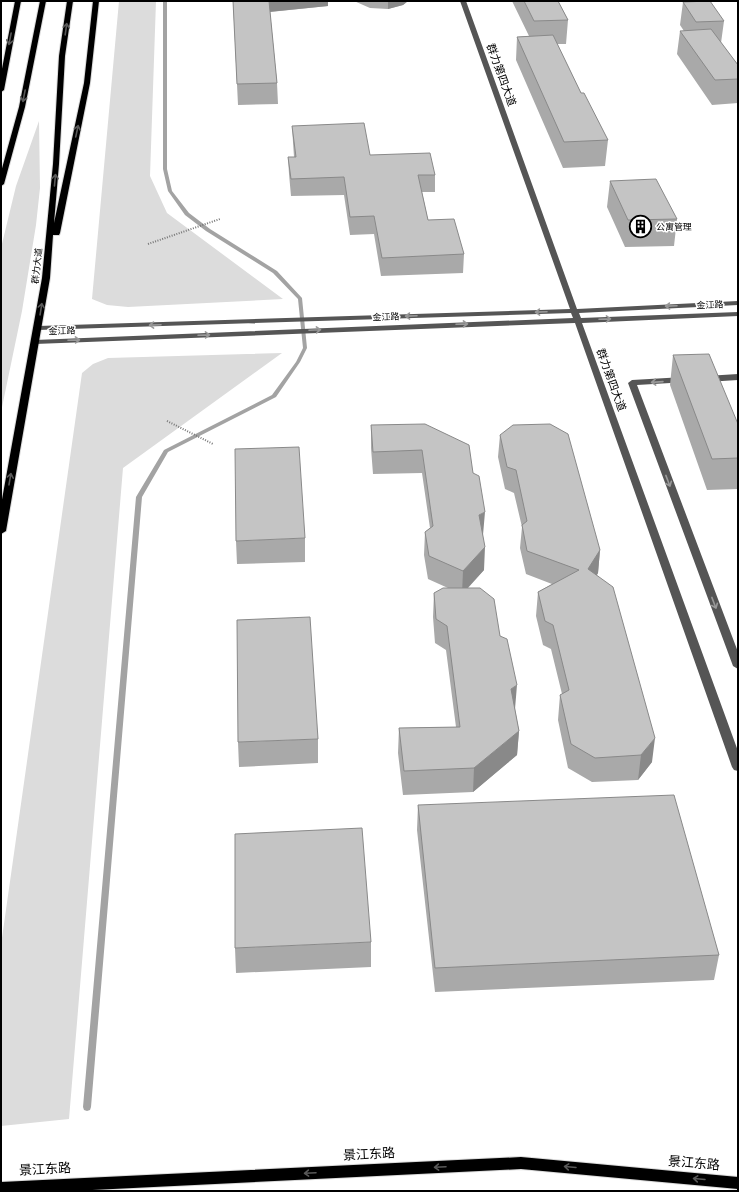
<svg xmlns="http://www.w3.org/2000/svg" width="739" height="1192" viewBox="0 0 739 1192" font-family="'Fira Sans','Noto Sans SC',sans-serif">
<rect width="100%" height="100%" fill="#fff"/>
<path fill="#dcdcdc" d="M119,1h37l-6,175 17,37 116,86 -155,8 -21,-2 -15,-6z
M39,121l1,67 -4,37 -14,86 -21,101v-164l15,-62z
M282,353l-159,115 -54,651 -68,7v-181l81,-572 11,-9 15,-6z"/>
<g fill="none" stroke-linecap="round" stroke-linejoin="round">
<path fill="#a3a3a3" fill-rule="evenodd" d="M163,1h4v168l5,22 17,22 21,16 67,42 25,27 5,50 -7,14 -24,35 -108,55 -26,45 -51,610 -1,3 -3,1 -3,-1 -1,-3 53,-610 28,-47 108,-55 24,-33 7,-14 -5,-49 -25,-26 -67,-42 -21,-16 -17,-24 -5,-22z"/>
<defs>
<path id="major" d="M15,1h6l-17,89 -3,2v-18z
M40,1h6l-21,106 -21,77 -3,2v-14l18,-65z
M67,1h6l-8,55 -6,108 -5,59 30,-140 9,-82h6l-9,82 -30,150 -1,2h-6l-3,43 -44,253 -5,3v-29l41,-227 11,-114 6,-108z
M521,1157l217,20v12l-217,-20 -449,22h-71v-9z"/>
</defs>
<use href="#major" stroke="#dbdbdb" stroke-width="2"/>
<path stroke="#777" stroke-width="2" stroke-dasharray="1 1.5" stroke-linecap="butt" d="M148,244l72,-25
M167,421l46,23"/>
<path fill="#555" fill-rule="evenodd" d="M460,1h6l111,308 161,-8v4l-159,8 2,5 157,-6v4l-156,7 156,428v20l-4,-1 -2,-3 -157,-444 -540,21 -4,-2 4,-2 538,-22 -2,-5 -533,17 -4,-2 4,-2 532,-17z
M738,374v6l-32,2 -4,-3 4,-3z
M684,377l4,3 -1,2 -50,3 101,267v17l-5,-3 -105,-283 4,-3z"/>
<use href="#major" fill="#000" fill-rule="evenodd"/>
</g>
<path fill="#a9a9a9" d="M233,1h95v5l-58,6 7,71 1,21 -40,1z
M354,1h54l-5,4 -15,4 -18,-1z
M512,1h46l10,19 -2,24h-9l24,49 27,47 -3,26 -42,2 -47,-108 1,-23 12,-1z
M683,2l41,19 -3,22 17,22v38l-26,2 -35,-51 3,-23h4l-4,-6z
M292,126l78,29 65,20v17h-13l6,28 36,34 -1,19 -82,3 -7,-42 -24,1 -6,-40 -53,1 -2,-22 -1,-17h6l-1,-15z
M610,181l67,38 -3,27 -49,1 -18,-40z
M673,355l65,69v65l-31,1 -37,-105z
M371,425l102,48 10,62 1,35 -16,18 32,48 15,73 4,22 -2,24 -44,37 -70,3 -5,-42 1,-25 57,-1 -10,-77 -11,-7 -2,-26 1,-24 14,-5 -20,-9 -4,-24 1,-23 5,-4 -8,-55 -49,1 -2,-26z
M500,435l100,115 -2,23 -1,2 55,187 -14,18 -46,2 -24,-14 -10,-48 2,-25 2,-1 -11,-45 -8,-4 -7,-29 2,-24 14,-8 -26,-10 -6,-26 2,-21 -8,-34 -9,-4 -7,-32z
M305,538v24l-68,2 -1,-23z
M318,739v24l-79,4 -1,-25z
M418,805l301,150 -5,25 -279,12 -18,-162z
M371,942v25l-135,6 -1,-25z"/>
<path fill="#898989" d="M268,1h60v5l-60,6z
M388,1h20l-5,4 -15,4z
M485,512l-2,23 -5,3 1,-23z
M485,547l-1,23 -22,24 1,-23z
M600,550l-2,23 -12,19 2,-23z
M517,685l-2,24 -6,4 2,-24z
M519,731l-2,24 -44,37 1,-24z
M655,738l-3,24 -14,18 3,-25z"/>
<path fill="#c4c4c4" stroke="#898989" d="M233,1h36l8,82 -40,1z
M524,1h34l10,19 -34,1z
M710,1l14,20 -28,1 -13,-20z
M711,29l27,36v14l-23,1 -35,-49z
M553,35l28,58h3l24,47 -44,2 -47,-105z
M364,123l6,32 60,-2 5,22h-17l10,45 26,-1 10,35 -82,4 -8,-42 -24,1 -6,-40 -53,2 -3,-22h8l-4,-31z
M656,179l21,40 -49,1 -18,-39z
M709,354l29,70v34l-26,1 -39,-104z
M425,424l44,21 4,28 6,3 6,36 -6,3 6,32 -22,24 -34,-15 -4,-24 8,-6 -11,-76 -49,2 -2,-27z
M550,424l18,10 32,116 -12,19 25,18 42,151 -14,17 -46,3 -24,-14 -11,-49 9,-5 -16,-65 -8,-4 -7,-29 41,-22 -52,-19 -5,-26 5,-4 -11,-51 -9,-3 -7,-32 13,-10z
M299,447l6,91 -69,3 -1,-92z
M443,588h37l14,11 6,37 7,3 10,46 -6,4 8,42 -45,37 -70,3 -5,-43 61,-1 -13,-101 -11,-7 -2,-26z
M310,617l8,122 -80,3 -1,-122z
M674,795l45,160 -284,13 -17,-163z
M362,828l9,114 -136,6v-114z"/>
<defs><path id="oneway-shaft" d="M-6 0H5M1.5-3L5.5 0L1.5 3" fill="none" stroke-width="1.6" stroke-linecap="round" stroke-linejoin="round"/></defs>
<g stroke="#595959">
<use href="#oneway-shaft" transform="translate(66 29) rotate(-82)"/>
<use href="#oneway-shaft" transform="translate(10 39) rotate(101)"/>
<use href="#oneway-shaft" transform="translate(24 96) rotate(101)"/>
<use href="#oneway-shaft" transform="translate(77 131) rotate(-78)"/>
<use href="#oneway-shaft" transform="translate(55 180) rotate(-85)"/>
<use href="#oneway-shaft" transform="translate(41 309) rotate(-81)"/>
<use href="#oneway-shaft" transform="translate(10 479) rotate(-80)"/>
<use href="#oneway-shaft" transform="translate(440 1167) rotate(177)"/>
<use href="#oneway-shaft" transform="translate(570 1167) rotate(-175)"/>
<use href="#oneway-shaft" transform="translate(310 1173) rotate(177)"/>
<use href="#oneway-shaft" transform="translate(699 1179) rotate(-175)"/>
</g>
<g stroke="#999">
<use href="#oneway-shaft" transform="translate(671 306) rotate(178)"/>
<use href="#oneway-shaft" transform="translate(541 312) rotate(178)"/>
<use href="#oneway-shaft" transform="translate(411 316) rotate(178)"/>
<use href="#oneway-shaft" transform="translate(605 319) rotate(-2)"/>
<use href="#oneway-shaft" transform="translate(462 324) rotate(-2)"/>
<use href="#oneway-shaft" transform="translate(155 325) rotate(178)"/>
<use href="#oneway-shaft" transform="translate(315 330) rotate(-3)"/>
<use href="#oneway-shaft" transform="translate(204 335) rotate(-2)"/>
<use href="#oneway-shaft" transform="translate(74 340) rotate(-2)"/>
<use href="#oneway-shaft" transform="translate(657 382) rotate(176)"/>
<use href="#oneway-shaft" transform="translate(668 481) rotate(69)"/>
<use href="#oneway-shaft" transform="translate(714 603) rotate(69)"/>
</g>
<defs>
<symbol id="building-ring" viewBox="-11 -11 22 22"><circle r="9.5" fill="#fff" stroke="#000" stroke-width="1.5"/><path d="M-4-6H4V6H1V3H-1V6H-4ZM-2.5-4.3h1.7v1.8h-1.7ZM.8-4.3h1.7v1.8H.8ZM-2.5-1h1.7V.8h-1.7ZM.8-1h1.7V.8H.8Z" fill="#000"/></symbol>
</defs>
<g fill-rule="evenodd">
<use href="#building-ring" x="628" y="214" width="25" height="25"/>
</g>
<g text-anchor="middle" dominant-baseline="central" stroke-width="3" stroke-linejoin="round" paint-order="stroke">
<g font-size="9" fill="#000" stroke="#fff" text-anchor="start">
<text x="656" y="227">公寓管理</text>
</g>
<g font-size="9" fill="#000" stroke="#fff">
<text transform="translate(37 266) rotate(-84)">群力大道</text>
<text transform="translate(710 305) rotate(-2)">金江路</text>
<text transform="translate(386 317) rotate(-2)">金江路</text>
<text transform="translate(62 331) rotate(-2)">金江路</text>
</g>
<g font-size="11" fill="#000" stroke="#fff">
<text transform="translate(501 75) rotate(70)">群力第四大道</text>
<text transform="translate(611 380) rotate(70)">群力第四大道</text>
</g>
<g font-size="13" fill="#000" stroke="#fff">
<text transform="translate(369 1154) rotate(-3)">景江东路</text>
<text transform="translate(694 1163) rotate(5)">景江东路</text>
<text transform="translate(45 1169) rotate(-3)">景江东路</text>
</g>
</g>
<rect width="739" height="1192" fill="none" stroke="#000000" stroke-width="4"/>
</svg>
